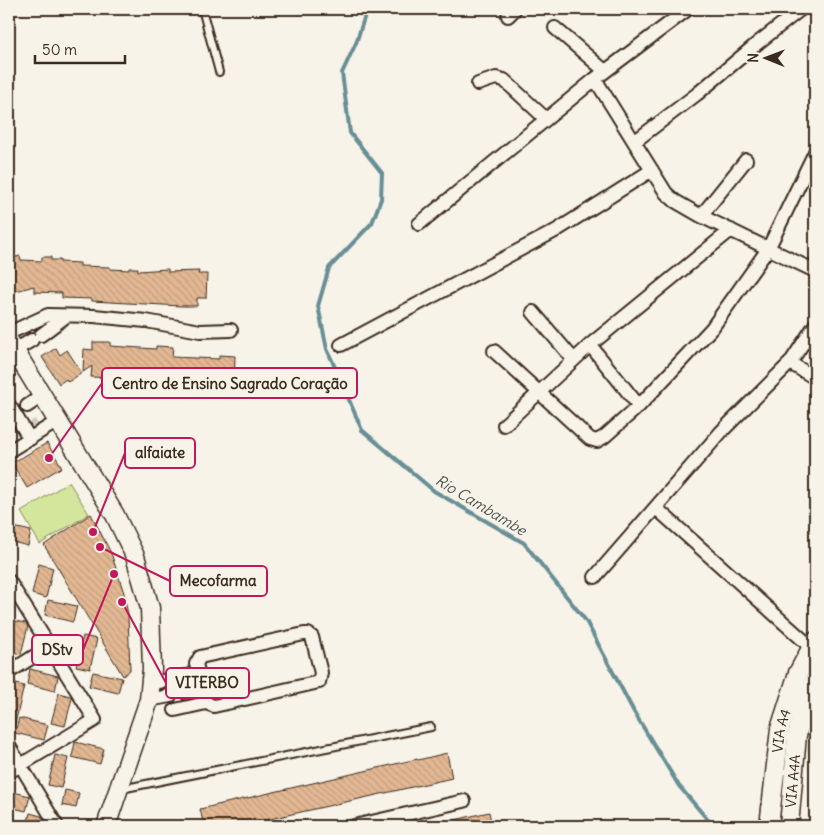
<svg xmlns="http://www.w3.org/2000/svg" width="824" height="835" viewBox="0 0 824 835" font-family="Delius,sans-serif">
<defs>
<pattern id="building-back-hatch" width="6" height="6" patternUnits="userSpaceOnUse" patternTransform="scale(1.25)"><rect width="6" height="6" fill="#e2b893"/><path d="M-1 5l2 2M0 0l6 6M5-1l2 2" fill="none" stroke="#c39e7e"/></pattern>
</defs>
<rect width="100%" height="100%" fill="#f7f3e8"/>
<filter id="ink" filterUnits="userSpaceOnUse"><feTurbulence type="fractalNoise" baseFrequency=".02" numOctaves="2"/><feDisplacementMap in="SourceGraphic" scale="10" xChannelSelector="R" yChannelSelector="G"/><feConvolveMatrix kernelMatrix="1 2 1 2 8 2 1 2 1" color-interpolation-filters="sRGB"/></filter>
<g filter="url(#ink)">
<path fill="#d3e69b" stroke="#87885c" d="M69,482l20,32 -49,30 -19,-32z"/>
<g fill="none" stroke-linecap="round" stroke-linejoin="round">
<path stroke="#678e95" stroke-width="4" d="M367,9l-11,34 -14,30 8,60 32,40 -1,26 -9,24 -43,45 -11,38 9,43 35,81 72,61 90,52 62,78 48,91 45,74 34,40"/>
</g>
<path fill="url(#building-back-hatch)" stroke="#3b2a1e" d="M20,256l1,4 21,1v-4h9v3h9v2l20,1v3l30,1v2l19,1v-2h9v3l30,-2v3l31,-1 -1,3h9l-1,24h-9v8h-16l-89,-5v-2l-30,-1v-5l-28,-1v-6l-25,7v-34z
M93,342h17v4l46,3v-3l17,1 -1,10 47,2v-4l16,1 -1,32 -8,-1v4l-31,-2v4l-9,-1v-2l-9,-1v-7l-45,-3v4l-9,-1v-2l-8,-1v-1l-24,-1 1,-11 -9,6 1,-23 9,1z
M56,348l4,7 7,-5 15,23 -14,9 -2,-3 -7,5 -17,-27z
M47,443l15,24 -35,21 -15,-25z
M91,514l20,39 13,40 4,22 2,55 -7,6 -79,-131z
M9,526l22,5 -3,15 -19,-5z
M39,564l14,4 -7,30 -14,-4z
M48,600l29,6 -4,16 -28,-7z
M14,621l12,2 2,3 -7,28 -12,-3v-8z
M83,636l14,3 -7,30 -14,-3z
M30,669l28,7 -3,15 -28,-7z
M93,672l29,6 -4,15 -29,-7z
M9,682l15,4 -11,46 -4,-1z
M59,693l11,3 2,2 -7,28 -14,-3z
M19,718l29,7 -4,15 -29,-7z
M75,742l29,7 -4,15 -28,-7z
M447,753l5,25 -213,48h-35l-4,-17 217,-50 1,1z
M55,755l13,3 -7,30 -13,-3z
M65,790l14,3 -3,15 -14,-3z
M9,791l21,5 -4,15 -17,-4z
M489,812l3,14h-45l-1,-4z
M30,813l11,3 2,3 -2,7h-14z"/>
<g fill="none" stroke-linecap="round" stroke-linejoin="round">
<path stroke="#d1cbc0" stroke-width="12" stroke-dasharray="12 6" stroke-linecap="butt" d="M32,428l6,-4"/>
<defs>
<path id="lane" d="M202,9l17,63
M121,789l310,-62"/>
<path id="street" d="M508,16l7,-7
M555,28l50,43
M595,79l71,114 9,8 26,15 114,55
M478,84l18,-6 8,2 42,39
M634,142l63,-48 62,-52 42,-33
M701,216l45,-56
M419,224l176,-145 93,-70
M533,312l41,48
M9,333l39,-18 46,1 52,5 54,10 31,-1
M41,335l24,-18
M341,345l216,-115 95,-60
M590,345l49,61
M15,350l17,-10
M494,351l96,88 7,2 7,-4 35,-31 73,-78 56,-79 47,-97
M790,363l25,15
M9,405l21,34
M27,406l15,-10
M504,425l86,-80 141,-115
M9,451l49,-30
M656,508l156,140
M595,577l126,-145 69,-69 25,-38
M9,581l86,139 -86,52
M304,634h4l4,3 9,36 -2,9 -105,24 -8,-3 -10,-39 4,-7z
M9,672l40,-25
M182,677l17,-3
M152,684l15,-4
M186,693l16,-4
M149,700l21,-4
M175,710l31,-7
M9,746l48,80
M354,826l110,-25"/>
<g id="secondary">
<path d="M9,341l106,174 20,41 15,52 2,61 -3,31 -43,126"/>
<path id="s1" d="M769,826l11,-97 18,-56 17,-32"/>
<path id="s2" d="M789,826l8,-91 9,-33 9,-23"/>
</g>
</defs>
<use href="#lane" stroke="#3b2a1e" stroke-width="10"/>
<use href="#street" stroke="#3b2a1e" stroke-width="16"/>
<use href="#secondary" stroke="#3b2a1e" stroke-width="21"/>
<use href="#lane" stroke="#f7f3e8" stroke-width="6"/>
<use href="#street" stroke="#f7f3e8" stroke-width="12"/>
<use href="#secondary" stroke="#f7f3e8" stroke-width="18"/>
</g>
</g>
<g text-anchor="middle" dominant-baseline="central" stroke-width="5" stroke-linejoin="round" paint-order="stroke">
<g font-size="14" fill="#3b2a1e" stroke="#f7f3e8">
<text stroke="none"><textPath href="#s1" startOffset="96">VIA A4</textPath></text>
<text stroke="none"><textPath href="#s2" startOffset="45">VIA A4A</textPath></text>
</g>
<g font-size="15" font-style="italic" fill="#4e5450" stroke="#f7f3e8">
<text transform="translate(481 505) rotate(31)">Rio Cambambe</text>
</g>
</g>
<path fill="none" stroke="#c2185b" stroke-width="2" d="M49 458L102 383M93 532L125 453M100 547L170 581M114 574L83 650M122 602L166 683"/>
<g fill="#c2185b" stroke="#f7f3e8" stroke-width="2">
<circle cx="49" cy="458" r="5"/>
<circle cx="93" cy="532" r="5"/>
<circle cx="100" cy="547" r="5"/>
<circle cx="114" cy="574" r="5"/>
<circle cx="122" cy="602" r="5"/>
</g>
<g fill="#f7f3e8" stroke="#c2185b" stroke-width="2">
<rect x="102" y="368" width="255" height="30" rx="5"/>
<rect x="125" y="438" width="70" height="30" rx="5"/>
<rect x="170" y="566" width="97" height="30" rx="5"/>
<rect x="32" y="635" width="51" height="30" rx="5"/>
<rect x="166" y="668" width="83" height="30" rx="5"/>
</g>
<g font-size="15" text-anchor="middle" font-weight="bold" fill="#3b2a1e">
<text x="230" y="389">Centro de Ensino Sagrado Coração</text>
<text x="160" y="458">alfaiate</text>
<text x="218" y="586">Mecofarma</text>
<text x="57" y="655">DStv</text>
<text x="207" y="688">VITERBO</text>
</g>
<rect width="824" height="835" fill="none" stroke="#f7f3e8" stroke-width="30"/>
<rect x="15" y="15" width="794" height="805" fill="none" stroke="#3b2a1e" stroke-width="2" filter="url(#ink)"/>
<g transform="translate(766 58) rotate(271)" stroke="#f7f3e8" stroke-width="4" paint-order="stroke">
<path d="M0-4L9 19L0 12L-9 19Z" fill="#3b2a1e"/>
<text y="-8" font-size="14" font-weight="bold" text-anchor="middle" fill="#3b2a1e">N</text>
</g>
<path d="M35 55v8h90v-8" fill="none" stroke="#3b2a1e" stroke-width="2.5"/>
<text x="42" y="55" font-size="15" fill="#3b2a1e" stroke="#f7f3e8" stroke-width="4" paint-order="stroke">50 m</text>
</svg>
